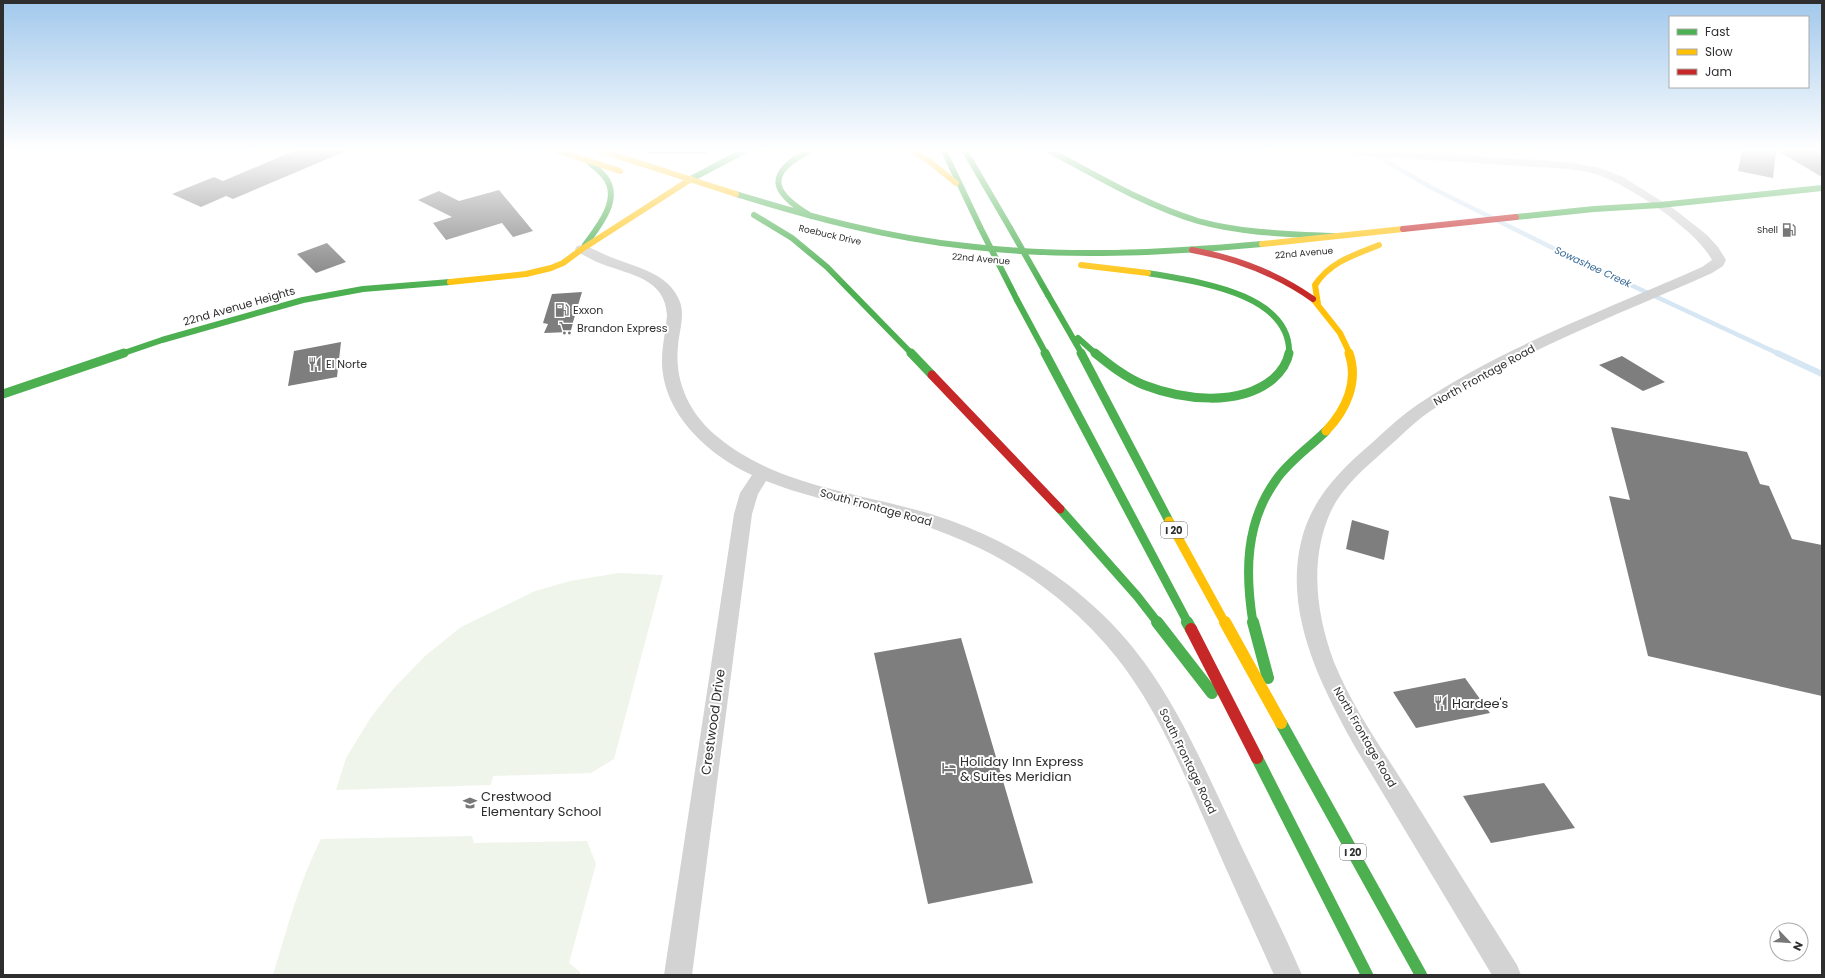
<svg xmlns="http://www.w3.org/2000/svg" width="1825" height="978" viewBox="0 0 1825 978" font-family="Poppins,sans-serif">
<rect width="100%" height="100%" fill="#fff"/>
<path fill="#f0f5eb" d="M619,573l44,2 -49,184 -23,14 -98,3 -2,9 -155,5 10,-32 25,-41 23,-29 31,-32 36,-29 74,-36 35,-10z
M472,836l2,7 113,-2 9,23 -27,99 11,9v3h-307c14,-46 26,-93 48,-136z"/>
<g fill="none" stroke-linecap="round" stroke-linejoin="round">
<path stroke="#d6e6f3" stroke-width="4.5" d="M1369,151l63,37 143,71 204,95"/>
<path stroke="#d6e6f3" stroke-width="6" d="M1777,353l45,21"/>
</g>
<path fill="#7e7e7e" d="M294,151h52l-113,48 -7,-3 -25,11 -29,-13 42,-17 9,4z
M1742,151h34l-3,27 -35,-7z
M1778,151h44v26z
M499,190l34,41 -20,6 -11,-14 -56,17 -13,-17 19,-6 -34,-17 21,-9 20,10z
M327,243l19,19 -30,11 -19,-19z
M582,292l-12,40 -26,1 4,-9 -5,-1 9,-29z
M341,342l-4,35 -49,9 6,-35z
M1622,356l43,26 -22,9 -44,-26z
M1611,427l136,25 13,32 9,2 23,53 30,6v151l-174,-40 -39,-160 21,4z
M1352,520l37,11 -5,29 -38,-11z
M961,638l72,245 -105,21 -54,-251z
M1465,678l25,35 -74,15 -23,-36z
M1544,783l31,45 -84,15 -28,-47z"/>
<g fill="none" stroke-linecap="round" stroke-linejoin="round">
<path fill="#d3d3d3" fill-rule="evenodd" d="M1348,151h53l167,11 32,6 23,9 51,32 33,26 11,12 8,13 -3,6 -11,7c-96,43 -196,79 -283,139 -16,11 -29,25 -44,38 -20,18 -42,36 -54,61 -22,48 -15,103 3,151 19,47 49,88 75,130 36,58 72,116 108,173l4,10h-29l-137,-228c-34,-61 -71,-133 -54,-205 10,-43 39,-72 72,-100 14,-13 28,-26 44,-37 87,-59 189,-95 285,-138l10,-7c-16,-30 -79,-72 -111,-84 -11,-4 -22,-6 -33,-7l-214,-14z
M582,245c11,3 20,9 31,13 25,10 56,15 67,44 5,14 -1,30 -2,44 -4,37 13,70 41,92 65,53 154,55 230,82 75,27 147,76 195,142 36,49 61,107 87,162 23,50 49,100 71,151h-28c-22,-49 -44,-97 -65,-145 -24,-53 -46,-108 -80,-156 -39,-56 -100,-105 -163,-132 -23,-10 -47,-19 -71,-26 -43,-11 -87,-18 -129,-35l-8,13 -6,20 -60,461h-28l70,-461 6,-21 12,-18c-44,-20 -90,-62 -90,-114 0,-16 4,-31 5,-46 -2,-37 -37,-40 -65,-51 -8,-3 -16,-8 -25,-12l-2,-3 2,-3z"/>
<path stroke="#4caf50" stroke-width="6" d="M650,151h55
M809,151c-45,23 -37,42 2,65
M944,151l36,76
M965,151l45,77
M1050,151c48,25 95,54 148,70 43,12 90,13 135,15
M691,179l53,-28
M736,194c75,23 152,44 230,52 98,12 198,7 296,-2
M754,215l38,23 35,29 85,87
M1516,217l78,-8 66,-4 162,-17
M585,245c12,-17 35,-43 22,-65 -4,-7 -12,-13 -18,-18
M1148,273c43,8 144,19 141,81
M1048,295l34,59
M1017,300l29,54
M1078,338l18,16
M121,354l41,-14 141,-40 60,-11 87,-7"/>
<path stroke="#4caf50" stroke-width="9" d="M911,353l21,22
M1045,353l143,270
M1081,353l88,168
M1095,353c15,12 31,25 49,32 39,15 95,22 129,-6 9,-8 14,-15 16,-26
M3,394l121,-41
M1060,509l77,87 21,27
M1253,623c-8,-50 -8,-100 23,-143 13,-19 34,-33 50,-49"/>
<path stroke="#4caf50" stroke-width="12" d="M1157,622l55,71
M1187,622l4,7
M1253,622l15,56
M1281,723l140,252
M1257,758l110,217"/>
<path stroke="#ffc107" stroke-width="6" d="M558,151l62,20
M602,151l134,43
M912,151l17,10 27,22
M1262,244l141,-15
M1081,265l67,8
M450,282l76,-8 25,-6 12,-5 19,-14 109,-70
M1313,299l27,34 10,21
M1318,304l-3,-19c15,-23 39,-30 64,-40"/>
<path stroke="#ffc107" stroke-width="9" d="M1326,431c20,-21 33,-49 23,-78
M1169,521l56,102"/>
<path stroke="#ffc107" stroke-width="12" d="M1225,622l56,101"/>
<path stroke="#c62828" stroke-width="6" d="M1403,229l113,-12
M1192,250c44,8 84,23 121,49"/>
<path stroke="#c62828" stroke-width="9" d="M932,375l128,134"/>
<path stroke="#c62828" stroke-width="12" d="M1191,629l66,129"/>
<path stroke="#4caf50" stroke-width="6" d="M980,227l37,73
M1010,228l38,67"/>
</g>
<linearGradient id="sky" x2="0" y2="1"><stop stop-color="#a1c8ec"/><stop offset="0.52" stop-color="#fff"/><stop offset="1" stop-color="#fff" stop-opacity="0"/></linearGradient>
<rect width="1825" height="288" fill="url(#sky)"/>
<defs>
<symbol id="fuel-bare" viewBox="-9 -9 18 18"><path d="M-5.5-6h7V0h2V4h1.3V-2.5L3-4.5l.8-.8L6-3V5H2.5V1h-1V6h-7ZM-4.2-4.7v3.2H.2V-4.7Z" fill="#777" stroke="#fff" stroke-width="2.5" paint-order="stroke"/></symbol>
<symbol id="supermarket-bare" viewBox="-9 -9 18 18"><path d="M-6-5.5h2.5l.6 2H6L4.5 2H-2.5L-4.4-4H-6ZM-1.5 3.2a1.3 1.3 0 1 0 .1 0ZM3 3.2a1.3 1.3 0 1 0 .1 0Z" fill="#777" stroke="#fff" stroke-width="2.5" paint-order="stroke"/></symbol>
<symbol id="restaurant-bare" viewBox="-9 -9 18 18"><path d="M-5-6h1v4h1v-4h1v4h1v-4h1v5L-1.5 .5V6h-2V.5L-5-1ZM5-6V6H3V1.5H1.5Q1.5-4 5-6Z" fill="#777" stroke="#fff" stroke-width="2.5" paint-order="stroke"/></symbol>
<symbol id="hotel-bare" viewBox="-9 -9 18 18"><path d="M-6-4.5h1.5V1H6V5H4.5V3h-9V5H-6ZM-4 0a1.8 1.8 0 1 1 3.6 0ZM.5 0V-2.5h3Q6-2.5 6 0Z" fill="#777" stroke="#fff" stroke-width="2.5" paint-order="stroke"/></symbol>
<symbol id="school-bare" viewBox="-9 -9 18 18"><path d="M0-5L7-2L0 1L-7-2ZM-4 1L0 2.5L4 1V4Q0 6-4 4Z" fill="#777" stroke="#fff" stroke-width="2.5" paint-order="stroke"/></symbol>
</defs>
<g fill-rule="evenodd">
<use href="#fuel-bare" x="1779" y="220" width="20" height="20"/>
<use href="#fuel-bare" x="552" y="300" width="20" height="20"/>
<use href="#supermarket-bare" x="556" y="318" width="20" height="20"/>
<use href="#restaurant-bare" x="305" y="354" width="20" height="20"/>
<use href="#restaurant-bare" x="1431" y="693" width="20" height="20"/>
<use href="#hotel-bare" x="939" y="758" width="20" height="20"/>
<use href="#school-bare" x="460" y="793" width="20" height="20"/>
</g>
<g text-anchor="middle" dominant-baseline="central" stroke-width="4" stroke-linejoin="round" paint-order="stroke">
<g font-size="9" fill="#2e2e2e" stroke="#fff" text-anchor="end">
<text x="1778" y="230">Shell</text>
</g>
<g font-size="9" fill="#2e2e2e" stroke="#fff">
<text transform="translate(830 235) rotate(13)">Roebuck Drive</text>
<text transform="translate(1304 253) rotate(-5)">22nd Avenue</text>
<text transform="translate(981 259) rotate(5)">22nd Avenue</text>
</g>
<g font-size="10" font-style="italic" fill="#356997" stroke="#fff">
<text transform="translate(1593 267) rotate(25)">Sowashee Creek</text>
</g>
<g fill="#fff" stroke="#6d6d6d" stroke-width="1">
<rect x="1161" y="522" width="26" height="16" rx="3"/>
<rect x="1340" y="844" width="26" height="16" rx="3"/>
</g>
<g font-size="10" font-weight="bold" fill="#2e2e2e">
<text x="1174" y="530">I 20</text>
<text x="1353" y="852">I 20</text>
</g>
<g font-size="11" fill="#2e2e2e" stroke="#fff">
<text transform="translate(239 306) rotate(-16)">22nd Avenue Heights</text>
<text transform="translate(1484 375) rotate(-29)">North Frontage Road</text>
<text transform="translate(876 507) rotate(15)">South Frontage Road</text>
<text transform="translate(1365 737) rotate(60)">North Frontage Road</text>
<text transform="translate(1188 761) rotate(64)">South Frontage Road</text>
</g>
<g font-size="11" fill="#2e2e2e" stroke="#fff" text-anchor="start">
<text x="573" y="310">Exxon</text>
<text x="577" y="328">Brandon Express</text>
<text x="326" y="364">El Norte</text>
</g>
<g font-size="13" fill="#2e2e2e" stroke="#fff" text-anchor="start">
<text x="1452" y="703">Hardee's</text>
<text x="960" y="761">Holiday Inn Express<tspan x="960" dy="15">&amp; Suites Meridian</tspan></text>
<text x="481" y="796">Crestwood<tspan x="481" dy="15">Elementary School</tspan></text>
</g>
<g font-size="13" fill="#2e2e2e" stroke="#fff">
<text transform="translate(713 722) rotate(-82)">Crestwood Drive</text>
</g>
</g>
<rect width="1825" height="978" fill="none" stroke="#2e2e2e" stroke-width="8"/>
<rect x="1669" y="16" width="140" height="72" fill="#ffffff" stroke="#ababab"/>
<rect x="1677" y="29" width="20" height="6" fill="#4caf50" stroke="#ababab"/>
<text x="1705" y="36" font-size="12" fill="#2e2e2e">Fast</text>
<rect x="1677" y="49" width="20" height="6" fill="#ffc107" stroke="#ababab"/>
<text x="1705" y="56" font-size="12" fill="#2e2e2e">Slow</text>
<rect x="1677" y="69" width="20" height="6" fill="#c62828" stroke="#ababab"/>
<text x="1705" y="76" font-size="12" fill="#2e2e2e">Jam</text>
<g transform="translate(1789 942) rotate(115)"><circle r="19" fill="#ffffff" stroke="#ababab"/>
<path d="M0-3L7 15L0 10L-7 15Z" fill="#777777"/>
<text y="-6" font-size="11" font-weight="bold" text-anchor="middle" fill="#2e2e2e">N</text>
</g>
</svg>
